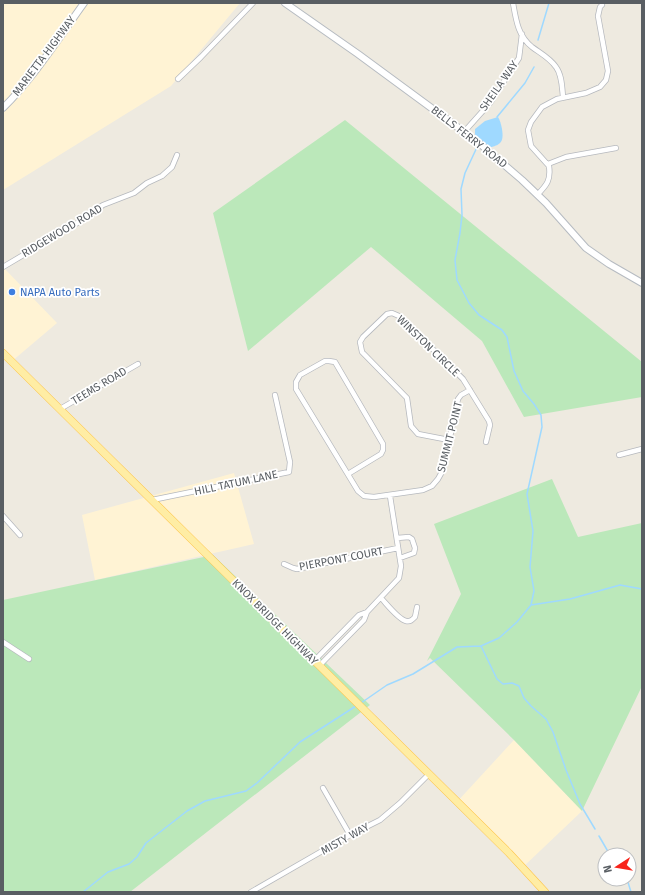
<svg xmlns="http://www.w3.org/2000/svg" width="645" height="895" viewBox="0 0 645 895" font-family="'Fira Sans',sans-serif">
<rect width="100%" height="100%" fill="#eeeae0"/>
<path fill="#fff3d4" d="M3,3h237l-69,83 -168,104z
M3,267l54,56 -46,39 -8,-8z
M234,473l20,71 -159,36 -13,-65z
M514,740l68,71 -61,58 -66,-65z"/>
<path fill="#bbe8ba" d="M345,120l297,242v35l-118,20 -42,-76 -111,-94 -123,104 -35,-138z
M552,479l26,58 64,-14v163l-60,125 -68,-71 -84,-82 -3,3 34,-67 -27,-70z
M213,555l157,150 -240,187h-127v-292z"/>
<path fill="#9fd9ff" d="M498,117c2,3 3,7 4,12 2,13 -1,16 -14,19l-13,-8v-11l10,-8z"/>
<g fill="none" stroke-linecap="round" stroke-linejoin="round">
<path stroke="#9fd9ff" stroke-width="1.5" d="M538,40l11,-37
M497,117l28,-34 9,-16
M531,605l39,-6 50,-14 22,4
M481,646l16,33 6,5 9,-1 7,3 5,12 7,8 15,13 7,13 13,38 14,34 15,25
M361,703l26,-18 26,-11 44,-27 24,-1 18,-8 18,-16 14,-17 3,-14 -4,-24 3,-36 -6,-37 15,-67 -1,-12 -7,-11 -11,-13 -9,-20 -7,-34 -5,-7 -23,-15 -10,-12 -12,-23 -2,-20 5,-27 2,-18 -1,-26 4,-16 13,-28
M599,836l11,19
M627,879l4,13
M83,892l25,-20 21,-8 8,-7 9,-14 41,-32 18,-10 41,-10 11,-8 43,-41 56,-36"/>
<defs>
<path id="street" d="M513,3c3,17 5,33 19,44 8,6 18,11 24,20 6,8 6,20 7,30
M178,79l23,-22 52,-54
M464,132l26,-29 29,-45 3,-24
M548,164l18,-7 50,-9
M537,195c10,-10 14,-15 12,-29l-18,-20 -3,-16 3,-8 11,-15 15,-8 29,-6 14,-6 6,-7 2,-9 -10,-55 2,-9 2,-2
M3,267l76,-45 24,-17 31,-12 13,-10 15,-7 10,-9 5,-12
M60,409l78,-45
M449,440l-31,-6 -7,-8 -4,-28 -45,-46 -2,-10 3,-5 24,-23 5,-1 7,3 64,63 26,42 1,4 -4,17
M619,455l23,-6
M348,474l33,-20 2,-4v-6l-48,-82 -6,-1h-4l-25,14 -4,7v7l62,102 6,5 10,1 49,-7 9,-4 6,-7 5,-9 15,-71 3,-4 9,-5
M152,500l137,-28 1,-10 -15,-67
M3,516l17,19
M397,538l12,-1 3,2 3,9 -1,5 -14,5
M284,564l9,4 4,1 101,-21
M381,598c5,5 17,21 25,23 4,1 6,-1 9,-4l2,-10
M3,642l26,17
M314,661l45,-46 8,-3 32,-34 2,-12 -11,-70
M319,666l45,-46 3,-8
M323,788l27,47
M251,892l99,-57 30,-15 20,-17 29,-29"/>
<path id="secondary" d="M285,3l73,51 121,89 43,37 24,23 40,45 23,16 33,19
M3,108c32,-32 55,-69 81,-105"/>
<path id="primary" d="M3,353l506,500 36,39"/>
</defs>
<use href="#street" stroke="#b6b9be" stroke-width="6"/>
<use href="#secondary" stroke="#b6bbc1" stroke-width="8"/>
<use href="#primary" stroke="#fec449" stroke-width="8"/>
<use href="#street" stroke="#fff" stroke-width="4.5"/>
<use href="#secondary" stroke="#fff" stroke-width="6"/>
<use href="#primary" stroke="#ffeda4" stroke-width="7"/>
</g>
<circle fill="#3f7fe0" stroke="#fff" stroke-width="1.5" cx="12" cy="292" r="4"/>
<g text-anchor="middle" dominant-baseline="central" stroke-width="3.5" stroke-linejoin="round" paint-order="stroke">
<g font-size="11" fill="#595e63" stroke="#fff">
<text transform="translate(44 56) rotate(-53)">MARIETTA HIGHWAY</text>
<text transform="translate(499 86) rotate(-55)">SHEILA WAY</text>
<text transform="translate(469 137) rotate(38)">BELLS FERRY ROAD</text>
<text transform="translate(62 231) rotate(-31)">RIDGEWOOD ROAD</text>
<text transform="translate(428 346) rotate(44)">WINSTON CIRCLE</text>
<text transform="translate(99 386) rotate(-31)">TEEMS ROAD</text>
<text transform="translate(450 437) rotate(-76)">SUMMIT POINT</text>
<text transform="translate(236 483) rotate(-12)">HILL TATUM LANE</text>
<text transform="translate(341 559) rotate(-11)">PIERPONT COURT</text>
<text transform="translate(275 622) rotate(45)">KNOX BRIDGE HIGHWAY</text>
<text transform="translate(345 839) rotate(-29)">MISTY WAY</text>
</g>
<g font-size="11" fill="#366cbe" stroke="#fff" text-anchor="start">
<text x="20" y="292">NAPA Auto Parts</text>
</g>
</g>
<rect width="645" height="895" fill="none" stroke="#595e63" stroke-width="8"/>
<g transform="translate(617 867) rotate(258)"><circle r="19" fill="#ffffff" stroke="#bdbfc1"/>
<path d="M0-3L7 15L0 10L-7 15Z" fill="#f8241b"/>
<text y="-6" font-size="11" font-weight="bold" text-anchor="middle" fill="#595e63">N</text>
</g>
</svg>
